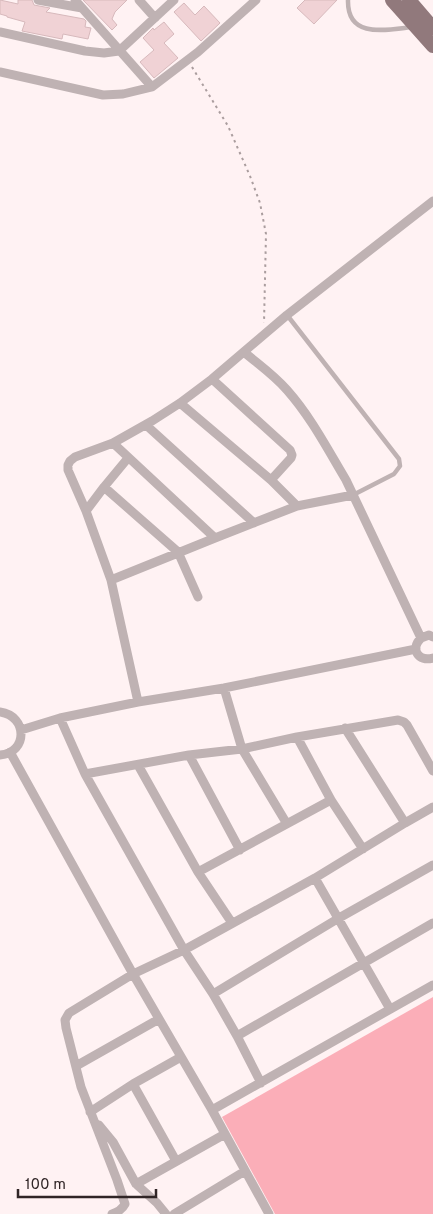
<svg xmlns="http://www.w3.org/2000/svg" width="433" height="1214" viewBox="0 0 433 1214" font-family="Overpass,sans-serif">
<rect width="100%" height="100%" fill="#fff2f3"/>
<path fill="#fbaeb8" d="M433,997v217h-158l-53,-97z"/>
<path fill="#f0d2d5" stroke="#d7b9bc" d="M0,0l18,4v-4h14l2,5 16,3 -4,4 38,7 2,2 -1,6 6,1 -3,11 -25,-5 -1,5 -40,-8 3,-9 -18,-5v-1l-7,-2z
M83,0h44l-12,12 -3,7 5,6 -5,5z
M305,0h32l-23,24 -17,-16z
M184,3l11,12 9,-9 16,17 -19,18 -27,-29z
M164,22l10,12 -10,9 14,15 -24,20 -14,-16 14,-12 -11,-12 10,-10 1,2z"/>
<g fill="none" stroke-linecap="round" stroke-linejoin="round">
<path stroke="#aa9d9e" stroke-width="2" stroke-dasharray="2.5 4" stroke-linecap="butt" d="M192,67l36,59 22,50 10,27 6,31 -2,89"/>
<path stroke="#bfb2b3" stroke-width="4.5" d="M348,0c-1,39 38,30 64,27
M287,315l112,144 1,7 -6,8 -41,21"/>
<path stroke="#bfb2b3" stroke-width="9" d="M38,0l44,8
M75,0l77,87
M139,0l16,18
M0,32l85,19 19,2 15,-2 55,-51
M0,72l103,23 20,-1 29,-7 46,-35 58,-52
M244,352c14,12 30,23 43,38 24,27 41,60 59,90l75,158
M212,379l78,71 2,5 -1,3 -20,22
M180,403l91,77 26,26
M146,425l108,98
M113,443l102,95
M104,487l74,65 20,45
M86,511l18,-24 24,-29
M111,580l104,-42 82,-32 56,-11
M433,637l-4,-2 -8,3c-11,11 -3,24 12,20
M224,688l18,61 45,75
M138,702l-27,-122 -25,-69 -18,-41v-5l2,-4 5,-4 38,-14 39,-22 28,-18 32,-24 75,-64 146,-114
M0,712c28,4 28,41 0,43
M60,718l25,56 99,176 29,44 24,42 24,47
M345,728l60,95
M21,730l39,-12 78,-16 86,-14 192,-39
M297,737l34,63 32,49
M10,752l123,222 79,136 57,104
M189,755l51,95
M138,765l60,107 34,51
M85,774l104,-19 53,-6 55,-12 101,-17 6,2 3,3 26,46
M198,872l133,-72
M315,878l75,131
M213,994l126,-76 94,-53
M237,1036l196,-113
M76,1066l83,-47
M133,1084l43,77
M212,1110l221,-125
M90,1112l43,-28 48,-27
M99,1125l14,17 23,42 21,19 9,11
M136,1184l89,-50
M112,1214c6,-2 10,-4 13,-10l-8,-24 -36,-93 -15,-59 -1,-8 4,-7 64,-39 51,-24 131,-72 90,-55 28,-16
M174,1214l71,-43"/>
<path stroke="#91797c" stroke-width="14" d="M392,0l41,46
M409,0l24,28"/>
</g>
<path d="M18 1189v8h138v-8" fill="none" stroke="#302526" stroke-width="2.5"/>
<text x="25" y="1189" font-size="15" fill="#302526" stroke="#fff2f3" stroke-width="4" paint-order="stroke">100 m</text>
</svg>
